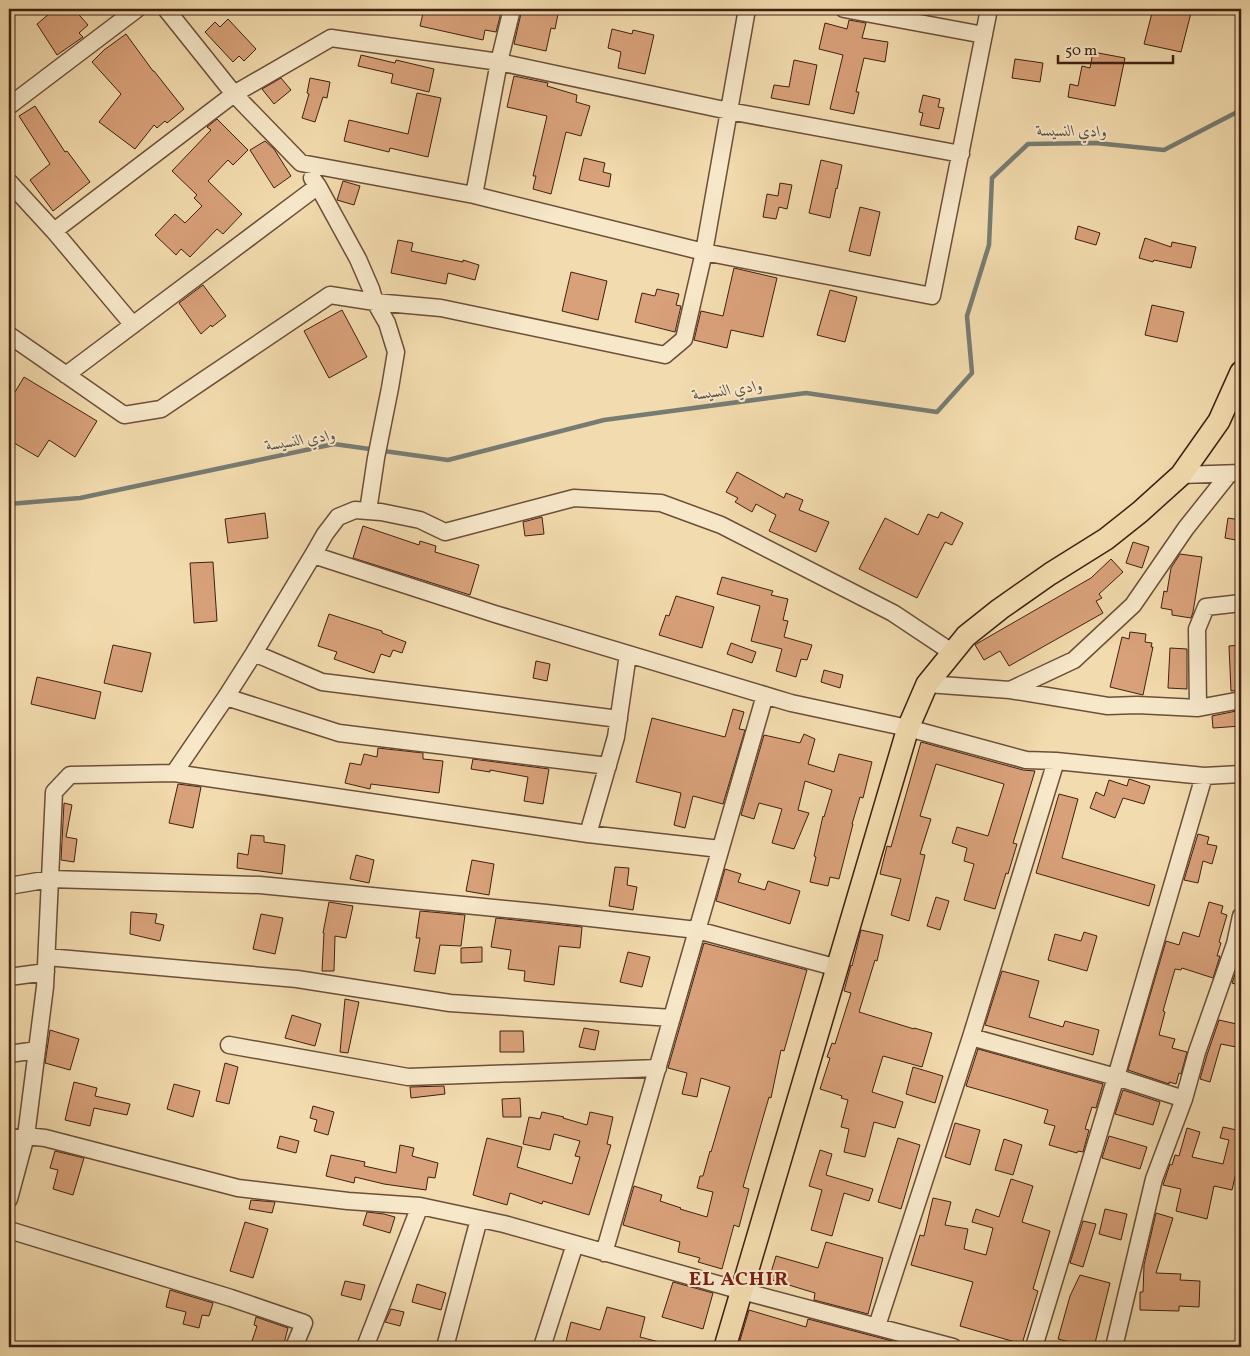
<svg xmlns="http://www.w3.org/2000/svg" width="1250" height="1356" viewBox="0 0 1250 1356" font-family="Vollkorn,Amiri,serif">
<rect width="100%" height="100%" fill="#f2dbae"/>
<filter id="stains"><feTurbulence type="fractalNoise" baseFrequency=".004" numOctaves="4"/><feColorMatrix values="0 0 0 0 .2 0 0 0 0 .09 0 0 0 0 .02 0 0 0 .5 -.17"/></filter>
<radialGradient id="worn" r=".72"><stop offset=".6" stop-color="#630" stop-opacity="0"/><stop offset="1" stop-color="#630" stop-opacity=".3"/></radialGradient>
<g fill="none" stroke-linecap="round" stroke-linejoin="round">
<path stroke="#777c73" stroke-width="4.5" d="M9,504l71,-6 254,-54 114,16 156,-40 202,-27 131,19 35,-39 -5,-57 22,-71 3,-67 36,-34 68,-1 68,7 77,-40"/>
</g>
<path fill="#d9a17a" stroke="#3f2012" d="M55,9h19l14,16 -9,8 4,4 -26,18 -20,-31z
M424,9h78l-6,23 -11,-2 -2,10 -63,-14z
M522,9h37l-4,20 -4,-1 -5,23 -32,-7z
M1153,9h39l-11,43 -37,-8z
M228,19l28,30 -12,12 -5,-5 -6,6 -28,-30 10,-10 5,5z
M849,20l17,3 -4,15 26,4 -3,20 -21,-4 -8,34h3l-5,22 -24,-5 13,-54 -24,-6 6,-26 22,6z
M612,29l20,5 1,-4 21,5 -9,39 -27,-6 3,-16 -13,-4z
M126,34l27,37h1l30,38 -17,14 -2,-2 -8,7 -3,-3 -19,24 -36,-27 22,-28 -29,-32 12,-12z
M1093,52l32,6 -10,48 -47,-9 2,-13 8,2 4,-20 8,2z
M361,55l34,8 1,-3 38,9 -5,23 -38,-9 2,-9 -35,-8z
M1015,59l28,4 -3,19 -28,-4z
M794,60l23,5 -8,40 -38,-7 3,-13 15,2z
M514,76l34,7 -1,3 30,9 -1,7 14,4 -9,30 -15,-4 -15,62 -18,-5 3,-13h-3l14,-60 -40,-9z
M281,78l10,12 -17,14 -12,-15z
M310,78l20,4 -3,16 -4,-1 -8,25 -13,-4 7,-24 -2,-1z
M417,93l24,5 -13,59 -38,-9 -1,4 -45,-11 5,-21 59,14z
M923,95l17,4 -2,8 6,1 -5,21 -19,-4 3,-12 -4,-1z
M35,106l30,46 2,-1 23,31 -37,29 -23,-31 20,-16 -31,-48z
M217,119l31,31 -15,15 -5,-5 -20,21 34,33 -19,20 -6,-5 -27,28 -9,-8 -5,6 -21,-20 20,-21 10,9 17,-17 -8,-8 3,-3 -25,-24 39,-41 -4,-3z
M265,141l9,8 17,27 -17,12 -24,-38z
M584,158l21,5 -2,9 8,2 -2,13 -30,-7z
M821,160l21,5 -5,24 -1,-1 -6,30 -21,-5z
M343,181l17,5 -6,19 -17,-5z
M780,183l12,2 -5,24 -8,-2 -3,12 -13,-2 4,-23 11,2z
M860,207l20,5 -10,44 -21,-5z
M1078,226l22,7 -4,12 -21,-6z
M1145,238l26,9 1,-5 24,5 -5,21 -37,-8 -1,2 -14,-4z
M398,240l15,3 -2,8 52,11v-2l16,5 -4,15 -27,-7 -2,11 -55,-11z
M734,268l43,10 -14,59 -32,-7 -4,18 -33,-8 7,-29 22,5z
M571,272l36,9 -9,39 -36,-9z
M203,285l23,31 -14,11 -1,-2 -10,9 -22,-31z
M657,289l22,5 -3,11 5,1 -6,26 -40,-10 7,-29 13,3z
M830,290l27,7 -12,45 -28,-7z
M1152,305l32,7 -7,30 -32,-7z
M342,310l25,47 -38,21 -25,-47z
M24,377l73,44 -22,36 -26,-17 -11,17 -29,-17v-38z
M737,472l47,26 2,-5 17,7 -4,10 30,12 -13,30 -47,-21 7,-16 -20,-11 -4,8 -17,-10 3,-4 -12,-6z
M941,512l22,11 -11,22 -7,-3 -28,56 -58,-29 26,-51 33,17 10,-21 10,4z
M265,513l3,25 -40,5 -3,-24z
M542,517l2,17 -19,2 -2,-14z
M1228,518l13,2v21l-16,-3z
M363,526l56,19 1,-4 16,5 -1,6 44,13 -9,30 -117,-37z
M1133,542l16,5 -7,21 -16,-5z
M1180,554l22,3 -9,55 -2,6 -19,-3v-5l-11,-2 3,-17 3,1 4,-24z
M1111,559l12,13 -24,22 3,4 -6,3 7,12 -94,53 -9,-15 -16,9 -9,-15 3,-2 113,-65z
M213,562l4,59 -23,2 -4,-60z
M722,577l51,14 -2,4 17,4 -5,21 5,1 -4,16 28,8 -5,15 -6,-1 -5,18 -20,-6 6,-22 -31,-8 9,-35 -43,-12z
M676,596l38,11 -12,41 -43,-13 7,-20 3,1z
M329,614l53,17v2l24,9 -4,11 -9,-3 -3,7 -9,-3 -7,19 -40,-14 3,-7 -19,-6z
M1130,632l16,2 -1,8 7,1 -1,4h2l-10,48 -33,-8 12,-50 7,2z
M731,643l25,9 -4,11 -25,-9z
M113,645l38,8 -9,39 -38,-9z
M1241,645v45l-10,1 -2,-45z
M1170,648l17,1v40l-19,-1z
M536,661l14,3 -3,17 -14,-3z
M824,670l19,5 -3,13 -19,-6z
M37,677l64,15 -6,27 -64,-15z
M733,709l11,3 -5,17 6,1 -22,74 -30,-8 -8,32 -11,-3 7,-32 -45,-11 16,-64 73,19z
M1241,710v16l-28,2 -1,-12z
M804,734l11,5 -7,25 26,8 5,-18 33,8 -9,36 -3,-1 -8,27h1l-14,55 -9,-2 -2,9 -18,-4 6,-25 -2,-1 9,-40 1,1 8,-27 -27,-9 -7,29 11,3 -15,36 -22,-6 10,-34 -23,-6 -5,16 -13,-4 23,-80 36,8z
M921,742l102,28 12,1 -22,72 4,1 -9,30 -2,-1 -11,36 -31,-9 10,-36 -10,-3 3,-13 -15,-5 5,-16 31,9 16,-52 -68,-20 -16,52 11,3 -11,35 5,1 -16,66 -18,-6 10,-36 -21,-5 7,-28 4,1z
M378,748l45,5v6l20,2 -4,32 -68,-9 -1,5 -25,-6 5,-20 11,2 3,-11 13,3z
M473,759l76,10 -6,35 -19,-3 4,-24 -38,-7v2l-19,-3z
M1129,779l21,7 -6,18 -21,-6 -8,20 -25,-10 6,-16 8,4 5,-16 18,6z
M178,784l23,3 -8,41 -24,-5z
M1059,794l19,5 -16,59 93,27 -6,21 -113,-33z
M64,803l8,2 -6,32 11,2 -3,23 -13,-2z
M1198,834l11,3 -2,7 10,2 -5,18 -9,-3 -5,22 -14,-3z
M251,835l13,1v6l21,3 -3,29 -45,-6 1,-15 10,2z
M356,855l18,5 -5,23 -19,-4z
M472,860l22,4 -5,31 -23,-4z
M615,867l14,1 -2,17 10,2 -4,23 -24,-4z
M725,869l16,5 -3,8 27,8 3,-9 32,10 -10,33 -74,-23z
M936,897l13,4 -9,29 -13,-4z
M329,902l24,4 -7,32 -11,-2 -1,35h-12l2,-38h-1z
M1209,902l14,4 -2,7 6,2 -8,27 2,1 -4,13h3l-7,22 -31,-10 -1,2 -6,-1 -12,42 2,1 -6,23 16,4 -3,9 15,4 -6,22 -2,-1 -3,11 -7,-2v2l-41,-14 38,-129 13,4 4,-13 16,5z
M420,911l45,4 -4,31 -21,-1 -5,29 -21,-3 6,-33h-4z
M131,912l26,2 -2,9 9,2 -4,16 -30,-7z
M261,914l22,4 -8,36 -22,-5z
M496,918l86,9 -2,21 -21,-2 -5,39 -30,-4 1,-10 -17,-2 3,-19 -20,-3z
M861,930l22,5 -6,26 -2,-1 -16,52 55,17v-1l18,5 -10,34 -39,-11 -11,36 31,10 -8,26 -21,-6 -9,35 -21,-5 5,-23 -8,-2 7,-27 -7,-2 1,-2 -22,-7 10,-31 -3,-1 5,-14 3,1 16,-51 -7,-2 7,-26 1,1z
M1084,932l13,4 -10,35 -39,-11 7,-26 26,7z
M704,943l103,27 -23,81 -3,-1 -10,48 -2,-1 -26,90 6,2 -10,38 -5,-2 -12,44 -24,-7 2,-4 -22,-6 2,-10 -57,-17 11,-39 28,9 -2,6 21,7 -1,1 27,8 6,-25 -16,-4 3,-12h3l7,-25 1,1 19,-65 -29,-9 -4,19 -15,-3 5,-21 -19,-5z
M482,947v15l-21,1v-15z
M628,952l22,5 -8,30 -22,-5z
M1240,961h1v25l-9,-3z
M1002,971l37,10 -10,36 34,10 2,-6 34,9 -6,25 -108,-30z
M345,999l14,3 -11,51 -8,-1z
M292,1015l29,9 -6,22 -30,-8z
M1219,1020l22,5v23l-20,-4 -11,38 -10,-3 7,-24z
M584,1028l15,3 -4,19 -16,-3z
M50,1030l29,9 -9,31 -25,-7z
M500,1031h23l1,21h-24z
M978,1049l125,35 -7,24 -4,-1 -7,22 4,1 -6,22 -5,-1 -1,2 -28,-8 6,-19 -11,-3 4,-13 -36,-11 -46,-13z
M225,1063l13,4 -9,37 -13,-3z
M913,1067l30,9 -8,27 -29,-9z
M74,1082l23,6 -2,8 35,8 -3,11 -33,-7 -4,18 -25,-6z
M174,1084l26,7 -7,26 -26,-8z
M444,1086l1,8 -34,4 -1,-11z
M1123,1090l37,12 -7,23 -38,-11z
M520,1098l1,19h-18l-1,-18z
M313,1106l21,6 -6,23 -14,-4 3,-11 -7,-2z
M542,1112l22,5 -1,1 24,7 3,-13 23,5 -6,27 4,1 -22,70 -46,-14 -1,3 -32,-11 -3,12 -34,-10 14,-57 35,9 -5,20 55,17 8,-27 -5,-1 5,-15 -26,-7 -4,16 -27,-6 6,-27 11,2z
M955,1123l25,7 -10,35 -25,-8z
M1223,1127l18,4v33h-3l-6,26 -18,-4 -7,33 -31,-8 5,-22 -18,-4 7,-21 2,1 3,-10 4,1 8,-28 13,4 -8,25 31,7 6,-24 -9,-2z
M280,1136l19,5 -3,12 -19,-5z
M1109,1136l38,11 -7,22 -38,-11z
M898,1138l22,7 -19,64 -23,-7z
M1004,1139l18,6 -9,30 -18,-5z
M400,1145l14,3 -2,8 26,7 -3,15 -7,-1 -2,13 -42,-6 -29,-7 -1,6 -28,-7 5,-21 34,7 -1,4 32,7z
M820,1150l12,4 -6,21 47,14 -4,12 -25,-8 -12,43 -21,-6 11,-40 -13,-4z
M55,1151l29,7 -11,37 -20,-6 5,-19 -8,-2z
M1011,1179l22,7 -11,36 28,9 -17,58 5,2 -16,53 -62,-18 13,-44 -62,-17 9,-30 4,1 9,-38 18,4 -6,23 23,4 -4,20 22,6 7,-27 -21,-6 4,-13 23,8z
M251,1200l24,2 -3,11 -23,-4z
M1105,1209l22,5 -6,26 -22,-6z
M367,1212l17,2 11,3 -5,16 -27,-8z
M1156,1213l17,5 -17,55 25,1 -1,6 20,1 -1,26 -20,-1v5l-39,-1v-18h3l1,-27z
M1083,1221l13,3 -13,43 -13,-4z
M245,1222l23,7 -15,49 -23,-7z
M826,1242l57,16 -15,56 -54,-14 1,-7 -46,-14 7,-23 42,12z
M1080,1275l30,8 -16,64h-5l-31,-8 12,-43z
M345,1281l20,4 -4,15 -20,-5z
M673,1282l40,11 -10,36 -41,-12z
M417,1284l29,9 -5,17 -29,-8z
M170,1290l43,13 -4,13 -7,-1 -3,13 -16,-4 3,-12 -20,-5z
M607,1307l38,10 -5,20 23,6v4h-76l-21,-6 5,-19 29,8z
M391,1309l13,3 -4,14 -15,-4z
M749,1310l57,17 2,-8 107,28h-177z
M256,1317l32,11 -5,19h-23l2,-3 -10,-3 5,-15 -3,-1z"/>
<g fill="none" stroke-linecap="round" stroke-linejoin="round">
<defs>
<path id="minor" d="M166,9l68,85 67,69 173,32 230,57 228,44 57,-287
M844,9l140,26
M9,106l128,-97
M9,182l45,49 79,94
M318,186l40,73 13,30 4,13 12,21 9,29 -6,36 -14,70 -8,53
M474,195l25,-133 13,-53
M54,231l180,-137 97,-56 168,24 230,49 232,43
M9,335l115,80 37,-6 169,-114 45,7 66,6 224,47 19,-16 20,-87 43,-243
M66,375l252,-189 -6,-8
M1181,475l60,-2
M313,555l12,-21 13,-17 17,-7 26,2 39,8 25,12 129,-34 87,5 60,22 172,88 60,40
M254,653l68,29 297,37
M927,684l83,6 98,16 29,-1 61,3 43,-8
M1010,690l64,-30 59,-55 53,-77 43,-54
M226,697l113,36 269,33
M1198,708l-1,-79 9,-22 35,-4
M174,773l52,-76 28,-44 59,-98 182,59 296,89 117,25 118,32 30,1 148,15 37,-2
M588,834l28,-97 12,-83
M9,886l41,-7 210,6 286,28 151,17 141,38
M47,957l250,22 153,24 222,15
M9,977l37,-5
M971,1037l145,40 68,22
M229,1045l179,32 250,-9
M9,1054l28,-4
M9,1139l17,-3 19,2 193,50 110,13 72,5
M9,1199l17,-63 19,-149 9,-195 16,-17 104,-2 414,61 132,15
M9,1230l222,68 73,25 -10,24
M604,1253l161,-558
M877,1326l94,-289 85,-276
M365,1347l55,-141 84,18 238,67 211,56
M445,1347l34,-128
M542,1347l33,-103
M1034,1347l82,-270 88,-301
M1114,1347l40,-168 30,-80 13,-47 38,-108 6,-28"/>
<path id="major" d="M725,1347l183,-619 19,-44 39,-48 34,-27 50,-35 56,-35 34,-27 41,-37 38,-54 22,-49"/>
</defs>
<use href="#minor" stroke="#6c4f39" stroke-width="19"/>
<use href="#major" stroke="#3f2012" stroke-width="24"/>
<use href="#minor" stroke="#f7e8ca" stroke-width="16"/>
<use href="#major" stroke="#f2dbae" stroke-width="21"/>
</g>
<g text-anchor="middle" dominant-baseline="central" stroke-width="4" stroke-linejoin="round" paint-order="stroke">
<g font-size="16" font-style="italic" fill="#5b4e42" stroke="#f7e8ca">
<text transform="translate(1072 132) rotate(1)">وادي النسيسة</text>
<text transform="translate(728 391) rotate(-8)">وادي النسيسة</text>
<text transform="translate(301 441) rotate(-9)">وادي النسيسة</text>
</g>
<g font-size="20" font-weight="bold" letter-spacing="1" fill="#7a1f14" stroke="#f7e8ca">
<text x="739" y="1280">EL ACHIR</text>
</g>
</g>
<rect width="1250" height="1356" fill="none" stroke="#f2dbae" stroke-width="30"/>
<rect x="10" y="10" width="1230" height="1336" fill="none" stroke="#3f2012" stroke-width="2.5"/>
<rect x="15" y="15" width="1220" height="1326" fill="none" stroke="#3f2012"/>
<path d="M1058 55v8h115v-8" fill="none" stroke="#3f2012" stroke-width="2.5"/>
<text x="1065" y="55" font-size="15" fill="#3f2012" stroke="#f7e8ca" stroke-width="4" paint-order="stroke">50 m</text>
<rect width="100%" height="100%" filter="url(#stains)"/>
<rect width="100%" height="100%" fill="url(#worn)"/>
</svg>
